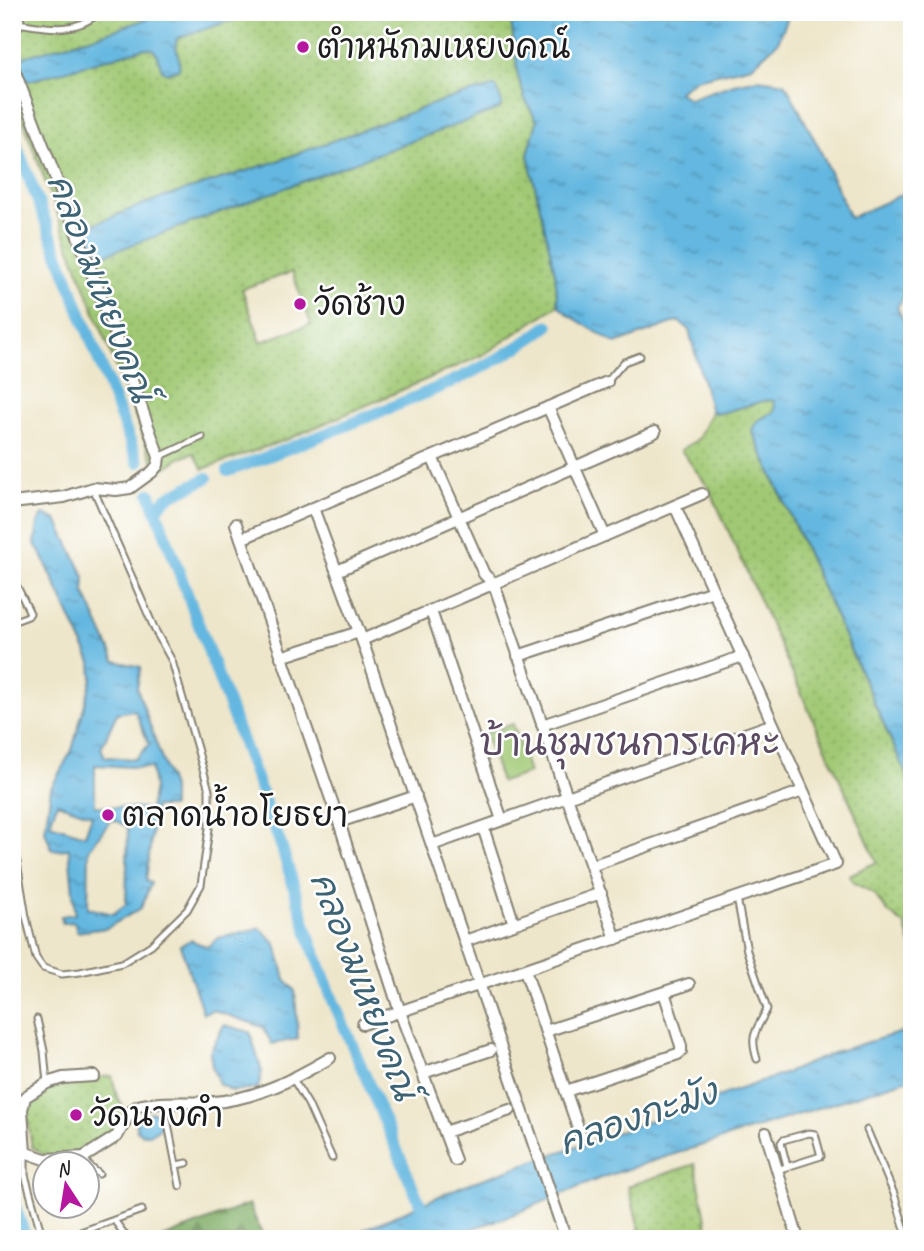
<svg xmlns="http://www.w3.org/2000/svg" width="924" height="1251" viewBox="0 0 924 1251" font-family="Caveat,'Playpen Sans Thai',sans-serif">
<defs>
<pattern id="grass-dots" width="8" height="8" patternUnits="userSpaceOnUse" patternTransform="scale(1.75)"><rect width="8" height="8" fill="#a1c975"/><path d="M2 2h.1M6 6h.1" fill="none" stroke="#8aac65" stroke-width="1.8" stroke-linecap="round"/></pattern>
<pattern id="forest-firs" width="22" height="20" patternUnits="userSpaceOnUse" patternTransform="scale(1.75)"><rect width="22" height="20" fill="#80ad66"/><path d="M5 1l3.5 6h-7zM16 11l3.5 6h-7z" fill="#688c53"/></pattern>
<pattern id="water-ripples" width="26" height="14" patternUnits="userSpaceOnUse" patternTransform="scale(1.75)"><rect width="26" height="14" fill="#64b7e0"/><path d="M2 4q2-2 4 0t4 0M15 11q2-2 4 0t4 0" fill="none" stroke="#5294b5"/></pattern>
</defs>
<rect width="100%" height="100%" fill="#fff"/>
<filter id="ink" filterUnits="userSpaceOnUse"><feTurbulence type="fractalNoise" baseFrequency=".0143" numOctaves="2"/><feDisplacementMap in="SourceGraphic" scale="14" xChannelSelector="R" yChannelSelector="G"/><feConvolveMatrix kernelMatrix="1 2 1 2 8 2 1 2 1" color-interpolation-filters="sRGB"/></filter>
<filter id="wash" filterUnits="userSpaceOnUse"><feTurbulence type="fractalNoise" baseFrequency=".00686" numOctaves="4" result="noise"/><feDisplacementMap in="SourceGraphic" scale="28" xChannelSelector="R" yChannelSelector="G"/><feGaussianBlur stdDeviation="1.57" result="paint"/><feColorMatrix in="noise" values="0 0 0 0 0 0 0 0 0 0 0 0 0 0 0 0 0 1.4 0 .05"/><feComposite in="paint" operator="in"/></filter>
<g filter="url(#wash)">
<rect width="100%" height="100%" fill="#eee6ca"/>
<path fill="url(#grass-dots)" stroke="#5e7248" stroke-width="2" fill-rule="evenodd" d="M12,12h498l8,64 7,23 12,22 -9,34 27,118 3,32 -75,50 -195,84 -85,30 -9,-16 -14,5 -22,14 -8,-18 -79,-203 -59,-160zM292,272l19,52 -50,18 -19,-53z
M767,400l7,1 1,10 -18,10 -5,10 160,356v160l-7,-22 -16,-12 -17,-21 -18,-9 -5,-8 28,-13 -167,-372 -29,-40 17,-11 13,-27 10,1z
M112,1076l5,21 11,18 -8,17 -33,18 -38,8 -17,-11 -6,-37 4,-12 25,-17z
M695,1164l15,75h-68l-14,-53z"/>
<path fill="url(#forest-firs)" stroke="#4e6441" stroke-width="2" d="M249,1204l15,35h-104z"/>
<path fill="#a1c975" stroke="#5e7248" stroke-width="2" d="M513,724l16,49 -28,9 -16,-49z"/>
<path fill="url(#water-ripples)" stroke="#406a7e" stroke-width="2" fill-rule="evenodd" d="M167,12h91l-81,26c-4,11 5,20 2,31l-12,4 -5,-3 -5,-15 -4,-6 -8,-1 -116,33 -5,-2 -5,-17 4,-5 80,-23z
M510,12h280l-12,30 -26,24 -56,13 -18,13 11,7 45,-15 24,-5 27,4 36,69 29,66 55,-25 7,18v79l-5,3 -10,14 15,31v449l-160,-357 5,-9 18,-10 -1,-10 -7,-1 -46,13 -10,-1 -22,-82 -11,-9 -62,23 -47,-29 -11,-10 -3,-32 -27,-118 9,-34 -12,-22 -7,-23z
M493,87l4,1 5,16 -3,5 -400,148 -5,-1 -9,-23 2,-6 62,-25 128,-41 170,-62z
M44,514l13,6 28,58 -1,14 31,69 26,6 -4,21 35,100v19h-17l-9,74 5,2 -10,25 -34,20 -30,4 -3,-10 -12,1 -1,-7 14,-2 -6,-65 -17,1 -7,-19 6,-43 21,-38 20,-72 -1,-16 -48,-105 -8,-13 3,-21zM135,710l14,35 -14,14 -30,-2 -4,-9 16,-35zM95,765l56,3 3,19 -4,22 -55,-3zM57,803l35,12 -7,20 -35,-11zM112,819l16,8 -2,77 -13,10 -25,-6 1,-59z
M260,928l16,16 9,35 10,12 3,48 -26,5 -9,-17 -50,-17 -10,3 -23,-68 11,-5 16,7 11,-9z
M224,1025l26,7 12,40 -4,16 -26,3 -13,-7 -7,-18 -2,-14z
M912,1029v49l-309,99 -99,41 -65,21h-96l119,-53 324,-113 52,-22z
M150,1112l9,1 4,7 -3,8 -10,6h-8l-5,-4 -1,-7 3,-6z"/>
<g fill="none" stroke-linecap="round" stroke-linejoin="round">
<path stroke="#64b7e0" stroke-width="12" d="M12,134l126,328
M228,471c56,-20 110,-42 164,-64 54,-22 110,-45 156,-81
M150,494l132,354 29,95 21,55 94,220
M156,509l11,-11 40,-20
M12,1197l14,42"/>
</g>
</g>
<g filter="url(#ink)">
<g fill="none" stroke-linecap="round" stroke-linejoin="round">
<defs>
<path id="lane" d="M18,23c30,5 58,11 82,-11
M607,382l17,-20 16,-6
M159,457l43,-20
M12,576l18,37 -2,3 -16,6
M12,843l4,13 10,61 10,41 7,10 19,6 18,-2 42,-9 29,-18 36,-35 14,-25 8,-56v-39l-37,-129 -17,-31 -62,-142
M737,898l10,53 20,58c-10,21 -18,25 -10,50
M37,1019l7,32 3,32
M293,1079l15,25 24,54
M164,1103l16,83
M910,1108l2,6
M867,1130l27,64 14,45
M25,1152v23l17,61 2,3
M84,1157l5,9 10,8
M176,1165l11,-2
M777,1170l44,-14 -6,-22 -6,-1 -26,7 -2,3 6,23
M114,1220l14,19
M61,1239l81,-29"/>
<path id="street" d="M12,36l6,-13v-11
M12,64l103,269 44,124 -1,8 -6,7 -22,16 -14,2 -23,-2 -29,9 -52,6
M548,407l57,129
M432,457l52,117 10,10 122,355
M313,508l49,132 204,599
M236,524l103,298 61,190 55,148
M241,539l366,-157
M337,571l318,-139
M431,611l71,209
M362,640l340,-146
M518,656l195,-65
M281,657l78,-25
M542,725l201,-69
M339,822l77,-26
M483,827l31,97
M432,845l341,-121
M591,866l212,-75
M465,941l136,-48
M525,970l55,164
M363,1024l473,-160 -161,-358
M546,1031l143,-47
M423,1073l68,-23
M566,1091l112,-37 3,-3v-5l-17,-54
M445,1132l65,-22
M766,1133l32,106
M12,1150h7l26,9 39,-2 33,-21 14,-25 7,-5c24,-6 51,-2 76,-4 42,-3 80,-23 116,-44
M25,1152l-3,-42 3,-13 22,-14 16,-5 31,-2"/>
</defs>
<use href="#lane" stroke="#858173" stroke-width="9"/>
<use href="#street" stroke="#858173" stroke-width="14"/>
<use href="#lane" stroke="#fff" stroke-width="5"/>
<use href="#street" stroke="#fff" stroke-width="10"/>
</g>
</g>
<g fill="#b5179e" stroke="#fff" stroke-width="2.5">
<circle cx="303" cy="47" r="7"/>
<circle cx="300" cy="304" r="7"/>
<circle cx="108" cy="815" r="7"/>
<circle cx="76" cy="1115" r="7"/>
</g>
<g text-anchor="middle" dominant-baseline="central" stroke-width="5" stroke-linejoin="round" paint-order="stroke">
<g font-size="33" fill="#1c1c1c" stroke="#fff" text-anchor="start">
<text x="317" y="47">ตำหนักมเหยงคณ์</text>
<text x="314" y="304">วัดช้าง</text>
<text x="122" y="815">ตลาดน้ำอโยธยา</text>
<text x="90" y="1115">วัดนางคำ</text>
</g>
<g font-size="35" font-style="italic" fill="#3c6274" stroke="#fff">
<text transform="translate(101 288) rotate(69)">คลองมเหยงคณ์</text>
<text transform="translate(364 986) rotate(69)">คลองมเหยงคณ์</text>
<text transform="translate(638 1117) rotate(-19)">คลองกะมัง</text>
</g>
<g font-size="37" fill="#5b4b62" stroke="#fff">
<text x="630" y="742">บ้านชุมชนการเคหะ</text>
</g>
</g>
<rect width="924" height="1251" fill="none" stroke="#fff" stroke-width="42"/>
<g transform="translate(66 1185) rotate(348)"><circle r="33" fill="#ffffff" stroke="#a4a4a4" stroke-width="2"/>
<path d="M0-5L12 26L0 18L-12 26Z" fill="#b5179e"/>
<text y="-10" font-size="19" font-weight="bold" text-anchor="middle" fill="#1c1c1c">N</text>
</g>
</svg>
